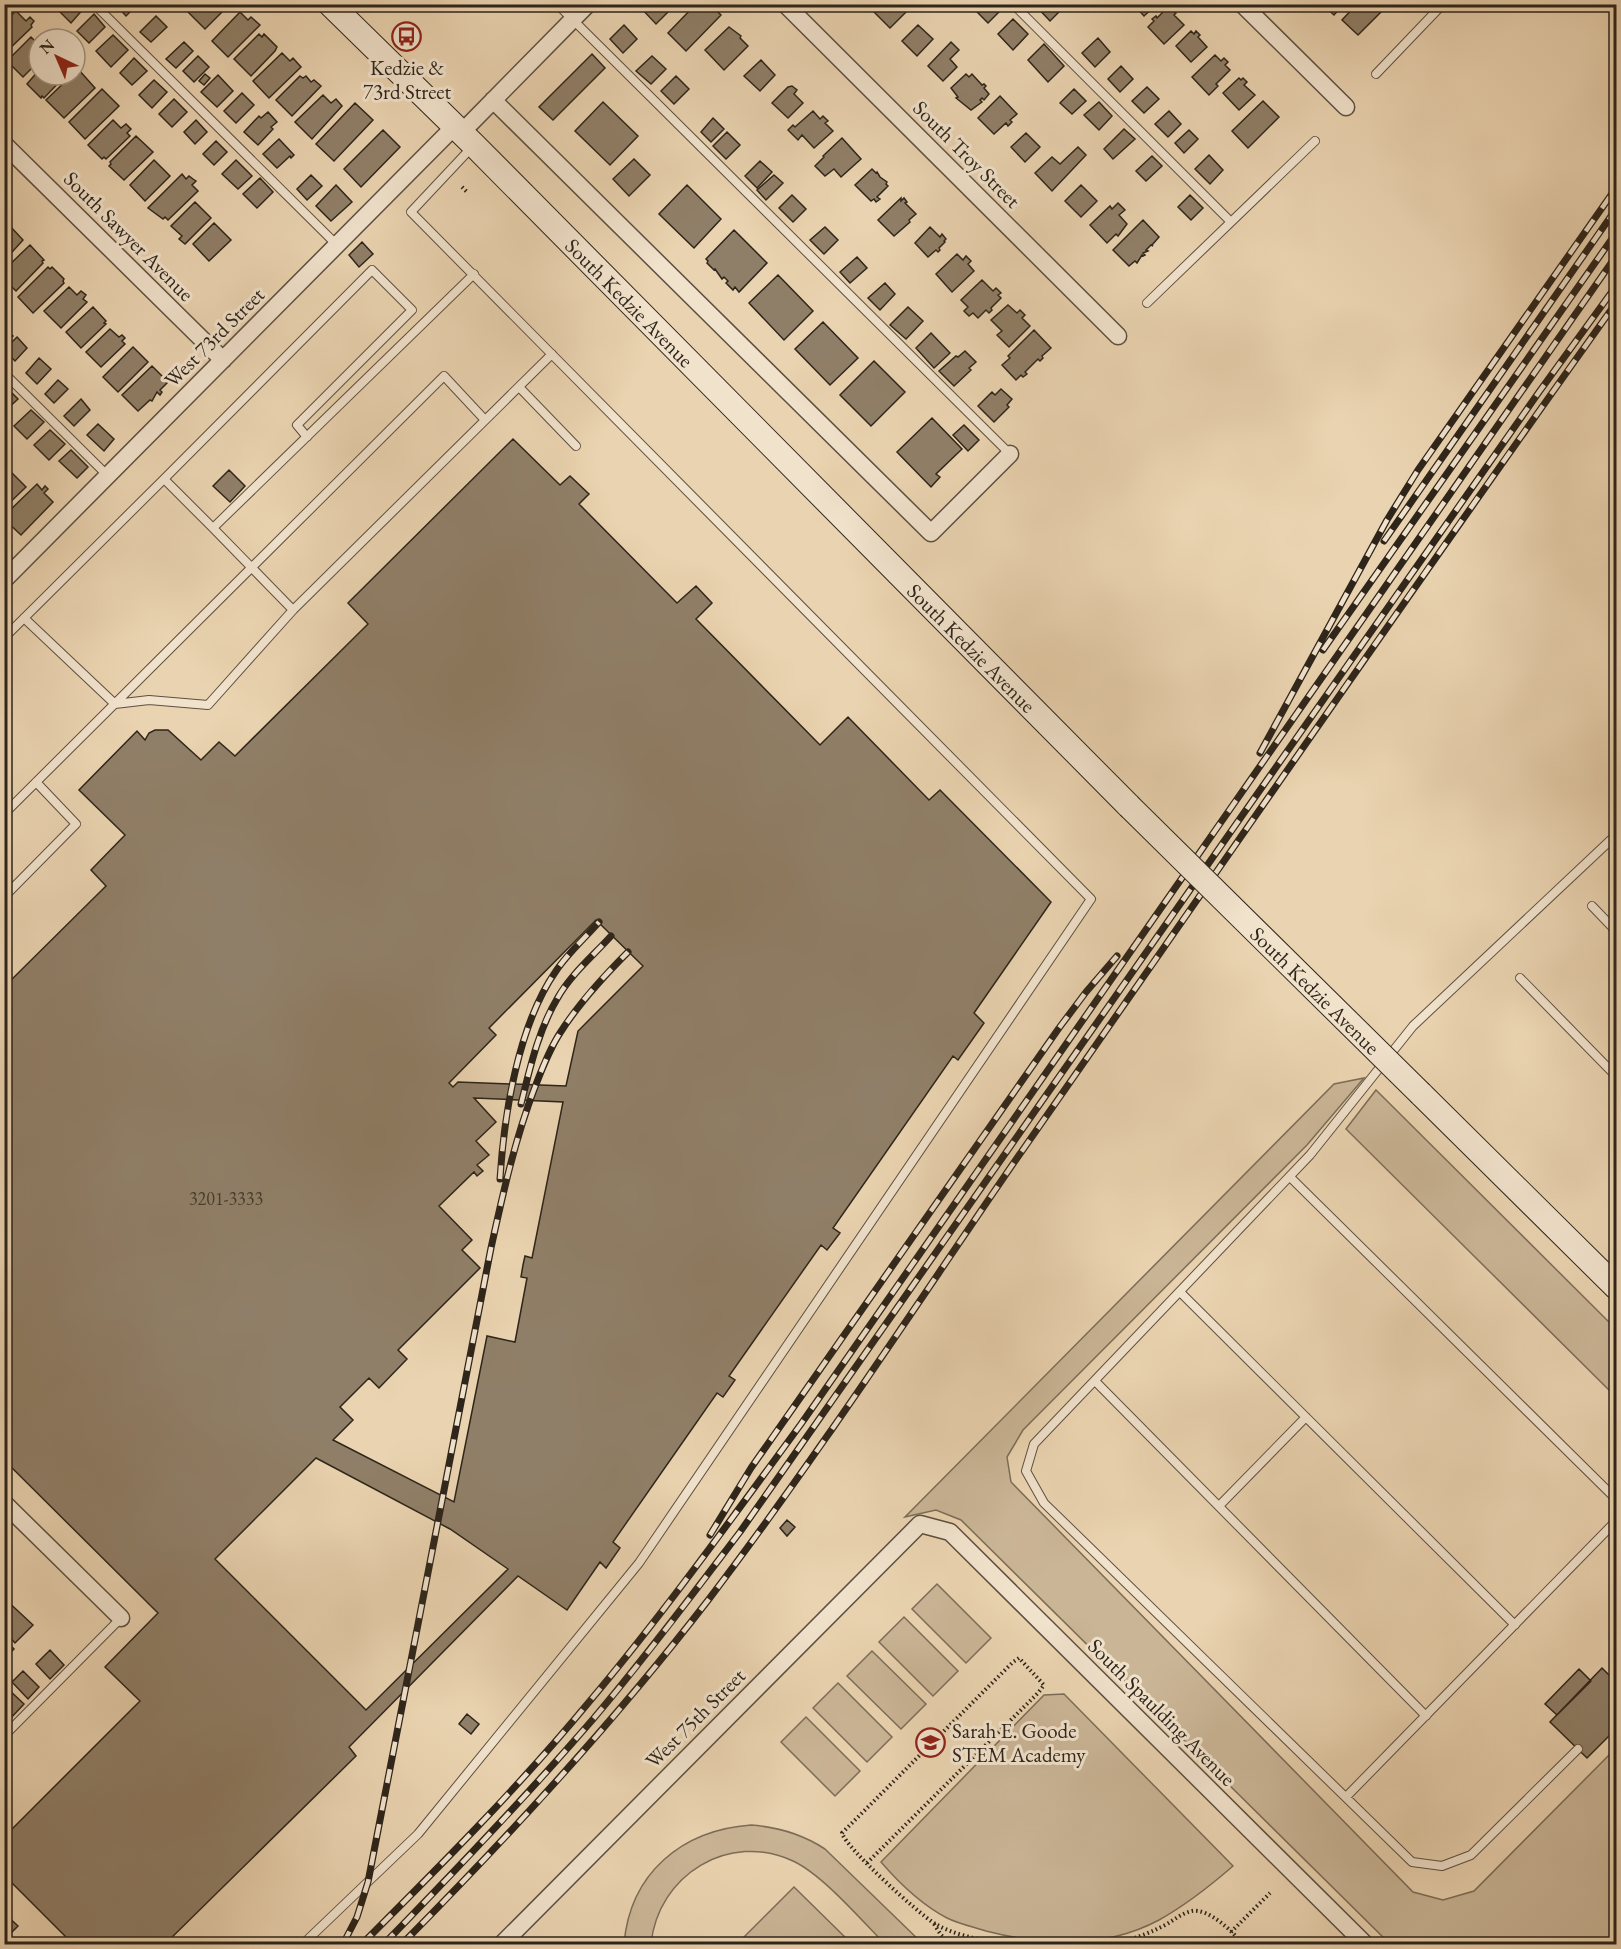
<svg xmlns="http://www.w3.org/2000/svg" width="1621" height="1949" viewBox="0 0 1621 1949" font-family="'EB Garamond',serif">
<rect width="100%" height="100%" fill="#ead3b0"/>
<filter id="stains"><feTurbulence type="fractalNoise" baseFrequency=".00333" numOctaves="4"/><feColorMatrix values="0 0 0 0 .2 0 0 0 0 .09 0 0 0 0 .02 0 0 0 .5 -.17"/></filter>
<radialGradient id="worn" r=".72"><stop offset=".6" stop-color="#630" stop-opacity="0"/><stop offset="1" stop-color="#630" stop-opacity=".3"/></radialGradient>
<path fill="#cab596" stroke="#7c6d58" stroke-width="1.5" d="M1364,1078l-57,67 -284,285 -16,27 4,25 402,410 30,8 31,-9 142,-143v196h-226l-429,-424 -25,-10 -31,7 429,-433z
M1376,1090l240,239v68l-270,-268z
M937,1584l54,54 -25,25 -54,-54z
M904,1617l54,54 -25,25 -54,-54z
M872,1651l54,53 -25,25 -54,-53z
M838,1683l54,54 -25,25 -54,-54z
M1064,1694l169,172c-23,20 -47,39 -74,54 -54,29 -115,26 -173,11 -12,-4 -27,-7 -39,-13 -25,-13 -47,-34 -66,-56l163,-167z
M806,1717l54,54 -25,25 -54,-54z
M751,1825c28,2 51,9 74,24l98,95h-38c-24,-24 -62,-69 -92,-83 -64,-30 -135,14 -142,83h-27c6,-71 58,-114 127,-119z
M794,1887l58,57h-115z"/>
<path fill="#907f68" stroke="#2e251a" stroke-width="1.5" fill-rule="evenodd" d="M4,4h5l3,3 -8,7z
M63,4h19l3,3 -14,16 -13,-13z
M115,4h23l-12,12z
M196,4h32l1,1 -24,24 -17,-17z
M642,4h34l-20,20 -16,-17z
M696,4h14l11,11 -35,36 -18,-18z
M881,4h33l-24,24 -16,-16z
M976,4h26l2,3 -16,16 -15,-15z
M1034,4h28l2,3 -14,14z
M1133,4h24l-13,12z
M1322,4h22l-10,11z
M1357,4l28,2 -3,3 1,1 -25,25 -16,-15z
M1167,8l3,3 2,-2 4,4 -2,2 10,10 -20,19 -16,-17 6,-6 -2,-2 4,-3 1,2z
M16,11l10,10 4,-4 4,4 -3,4 1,2 -28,27v-32z
M240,12l8,8 3,-3 9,8 -32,32 -16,-16z
M94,14l11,13 -16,16 -12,-12z
M156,16l11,11 -16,15 -11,-10z
M1013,19l15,15 -15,16 -15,-16z
M624,25l13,14 -14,14 -13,-14z
M918,25l15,14 -16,17 -15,-15z
M729,27l12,9 -1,2 8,8 -24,24 -19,-20z
M1191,31l3,3 2,-3 4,4 -2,2 9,10 -16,15 -15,-16z
M259,34l3,3 2,-3 13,13 -2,4 -24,25 -17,-17z
M113,35l15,15 -17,17 -15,-16z
M31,37l8,8v16l-16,16 -16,-16z
M1098,38l12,14 -15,15 -13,-14z
M184,42l9,9 -17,17 -10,-9z
M951,42l8,8 -9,9 7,8 -14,14 -15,-15z
M1044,44l20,22 -16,16 -20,-22z
M282,53l8,8 3,-3 8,9 -32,31 -16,-17z
M592,54l13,14 -52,52 -14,-13z
M1215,55l6,6 3,-3 4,4 -3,3 5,5 -14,14 2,2 -9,9 -17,-18z
M198,56l11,11 -15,15 -11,-11z
M652,56l14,13 -15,15 -15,-13z
M134,58l13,13 -15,14 -12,-12z
M761,60l14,15 -15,16 -16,-15z
M1121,66l12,13 -13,13 -12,-13z
M78,69l17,19 -31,30 -18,-18 26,-25h3z
M39,70v5h27l-22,23 -2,-2 -1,2 -14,-14z
M205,74l5,4 -6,7 -5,-4z
M966,74l3,3 3,-3 10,11 2,-1 2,2 -2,2 5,6 -5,6 -2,-2 -2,2 2,2 -11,8 -15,-12 2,-1 -7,-9z
M218,75l15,16 -16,16 -16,-15z
M300,76l3,2 3,-2 5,6 3,-2 7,6 -29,30 -16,-16z
M676,76l13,13 -15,15 -13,-13z
M1239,78l2,2 2,-2 4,4 -3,3 11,10 -16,15 -16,-17z
M154,80l13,12 -15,16 -13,-13z
M792,86l5,4 -3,4 9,9 -15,15 -16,-15 16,-16z
M1147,87l12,12 -15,14 -12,-12z
M102,89l17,17 -34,33 -16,-17z
M1074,89l12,12 -14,13 -12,-11z
M242,93l12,12 -18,18 -12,-12z
M323,95l8,8 5,-4 6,7 -30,33 -17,-17z
M1000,96l17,18 -7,6 2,2 -4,4 -2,-3 -12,11 -16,-16z
M174,99l13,13 -15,15 -13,-13z
M1263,101l16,16 -31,31 -16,-17z
M603,102l35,34 -28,29 -35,-34z
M1099,102l13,14 -13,14 -15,-15z
M355,103l18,17 -39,41 -18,-17z
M813,111l7,8 3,-3 5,5 -3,2 8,8 -19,17 -12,-13 -4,5 -10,-10 5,-5 2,2z
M1169,111l12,13 -13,13 -13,-13z
M268,112l9,10 -6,5 2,2 -15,16 -14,-13 15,-16 2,2z
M713,118l11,11 -13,13 -10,-10z
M113,120l8,8 5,-4 5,5 -4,4 3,3 -24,23 -2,-2 -2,2 -14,-14z
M196,120l11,12 -12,12 -11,-12z
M1124,129l11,10 -22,20 -9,-10z
M383,130l17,17 -39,40 -17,-18z
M1189,130l9,9 -14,14 -9,-10z
M727,132l13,13 -14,14 -13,-13z
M1026,133l14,14 -15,15 -14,-15z
M136,136l17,16 -29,28 -15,-14 2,-2 -1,-2z
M842,138l19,21 -20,18 -7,-8 -9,7 -10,-10 9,-9 -1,-1z
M279,139l15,16 -3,3 -1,-2 -13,12 -14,-14z
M216,141l11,11 -13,13 -11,-11z
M1078,147l8,8 -34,36 -17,-18 17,-16 8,7z
M1209,155l14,15 -13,14 -15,-15z
M1152,156l10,10 -16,15 -10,-10z
M634,159l16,16 -21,21 -16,-17z
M154,160l16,16 -25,25 -15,-16z
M236,160l16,16 -14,13 -16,-15z
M760,161l12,11 -15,16 -12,-12z
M872,169l4,4 1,-1 3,5 7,5 -1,2 2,2 -11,11 3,2 -4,3 -2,-3 -3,2 -16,-16z
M182,174l4,5 3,-3 4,3 3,2 -4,4 6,6 -30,29 -3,-3 -2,2 -15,-11z
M311,175l11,11 -15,14 -10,-11z
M774,175l9,8 -17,17 -9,-10z
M260,178l13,14 -16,16 -14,-14z
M336,185l16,17 -21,19 -15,-15z
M687,185l34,34 -27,29 -35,-34z
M1081,185l16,16 -16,16 -16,-16z
M792,195l14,14 -13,13 -14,-14z
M1190,195l13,13 -12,12 -13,-13z
M901,198v3l3,-3 3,4 -2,1 11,11 -7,6 1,2 -16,14 -16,-16z
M195,202l16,16 -26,26 -6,-5 3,-3 -11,-10z
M1118,203l7,7 -6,5 8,9 -9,12 -2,-2 -9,9 -17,-18 20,-19 2,3z
M1143,220l16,17 -7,8 1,1 -2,-1 -5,5 2,1 -5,2 2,2 -2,1 -1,-1 -5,8 -2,-2 -6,5 -16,-16z
M214,223l17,17 -22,21 -16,-17z
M10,226l13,14 -19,21v-33z
M825,227l13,13 -14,14 -14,-14z
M930,227l10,10 2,-3 4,5 -2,2 1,1 -6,6 1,2 -2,2 -2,-2 -8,7 -13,-14z
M734,230l33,33 -28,29 -4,-5 -2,3 -7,-7 2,-2 -4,-4 -2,2 -7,-10 -1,1 -7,-7 1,-2 -2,-2z
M362,242l11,12 -14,13 -10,-12z
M30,245l14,15 -2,1 1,2 -27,28 -12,-12v-9z
M957,254l6,6 3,-4 5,5 -3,3 6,7 -22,21 -16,-18z
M857,257l10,11 -17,15 -10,-11z
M48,267l2,2 2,-2 12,12 -1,2 1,2 -31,30 -15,-16z
M778,275l35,36 -29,29 -35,-37z
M982,280l11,11 3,-3 5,5 -3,2 3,3 -10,10 1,2 -3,3 -3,-3 -8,8 -5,-5 -4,3 -5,-5 4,-4 -7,-7z
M885,283l10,11 -15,16 -12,-12z
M69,287l8,8 4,-4 5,4 -3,4 4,3 -26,26 -17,-17z
M1008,305l9,8 3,-3 5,5 -3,3 8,8 -21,21 -12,-12 5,-4 -11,-11z
M93,307l13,14 -2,2 2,1 -25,24 -15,-16z
M908,307l15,14 -17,18 -16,-14z
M823,322l35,36 -28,27 -35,-36z
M4,328l9,8 -9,8z
M110,329l9,8 3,-2 3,3 -3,3 3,3 -24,23 -15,-15z
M1034,330l17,18 -9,8 1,2 -3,3 -2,-2 -13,13 2,2 -4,3 -2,-2 -5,5 -14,-15 8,-7 -2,-2z
M931,333l19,20 -16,15 -18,-20z
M17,337l10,11 -12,13 -11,-11z
M133,347l15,15 -30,30 -15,-15z
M965,351l11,11 -7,6 2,2 -17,16 -15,-15 17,-15 2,1z
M39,358l12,11 -14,15 -11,-11z
M874,361l31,31 -34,34 -31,-31z
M152,366l16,16 -8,8 2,2 -2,3 -3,-3 -5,9 -2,-1 -12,11 -16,-16z
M58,380l10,9 -14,14 -9,-9z
M8,389l10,10 -14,13v-20z
M1001,389l11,10 -5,6 2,2 -15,15 -16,-16 14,-14 3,3z
M81,399l9,11 -16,16 -10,-10z
M31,410l13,12 -17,17 -13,-13z
M932,418l30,31 -26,25 4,3 -9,10 -34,-35z
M98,424l16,15 -10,12 -17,-16z
M964,425l15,15 -11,11 -15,-16z
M50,430l15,14 -16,16 -15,-15z
M513,439l47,46 10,-9 19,18 -10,10 98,99 19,-17 16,17 -16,16 124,126 28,-28 81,83 11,-10 111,112 -77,111 10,10 -26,37 -5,-4 -120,172 7,5 -13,17 -6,-5 -92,131 6,4 -12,17 -6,-4 -104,149 7,6 -14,20 -6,-6 -33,48 -49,-34 -169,171 7,9 -191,188h-92l-69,-69v-38l136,-136 -35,-34 53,-54 -154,-153v-473l102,-101 -15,-16 34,-35 -46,-45 58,-59 8,9 4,-7 6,-3h13l33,30 18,-18 16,14 133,-132 -20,-21zM596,920l47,46 -65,65 -12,55 -108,-4 -5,5 -4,-4 47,-48 -7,-7zM474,1098l89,4 -31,156 -7,-2 -2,9 -2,12 6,1 -12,64 -28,-6 -33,166 -121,-62 20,-20 -13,-13 29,-29 10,10 28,-29 -9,-9 82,-82 -18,-18 10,-10 -33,-34 35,-34 3,4 6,-5 -6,-6 12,-10 -13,-14 20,-19zM316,1458l134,71 58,40 -142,141 -151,-151z
M71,450l17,17 -11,11 -18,-17z
M9,470l17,17 -22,21v-33z
M229,470l16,16 -15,16 -17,-16z
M37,484l5,6 3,-4 3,3 -4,4 9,9 -32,33 -17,-16v-3z
M787,1520l8,7 -8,9 -7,-8z
M4,1598l29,27 -18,18 -11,-12z
M4,1639l10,10 -9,9h-1z
M50,1650l14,15 -14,14 -14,-15z
M1602,1668l14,14v47l-29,29 -37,-36z
M1579,1669l12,12 -34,34 -12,-11z
M23,1671l16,16 -11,12 -16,-17z
M7,1688l17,16 -15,16 -5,-5v-24z
M467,1714l12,10 -8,10 -12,-10z
M4,1913l14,13 -14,14z"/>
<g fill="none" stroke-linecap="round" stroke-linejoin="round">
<defs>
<path id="service" d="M94,4l243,241
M557,4l453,450
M1013,4l218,218
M1376,74l67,-70
M1147,303l168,-162
M4,373l104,103
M519,387l57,59
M164,479l208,-209 40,40 -115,115 10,12
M293,610l-80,-82 261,-254
M24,618l91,86 34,-4 59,5 85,-95 259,-256
M4,638l160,-159 49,49
M4,814l440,-438 41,44
M4,897l72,-73 -40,-42
M1592,906l24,25
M1520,978l96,98
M1290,1177l326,322
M1180,1292l335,333
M1095,1381l331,335
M1219,1506l87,-89
M4,1736l117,-118
M1578,1749l-107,106 -29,11 -30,-4 -368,-359 -18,-32 8,-27 276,-289 103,-129 203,-191
M1346,1797l270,-276
M303,1944l115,-110 221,-271 452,-664 -680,-687 62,-66"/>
<path id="minor" d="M785,4l333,332
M1242,4l104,103
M493,100l438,433 79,-79
M461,133l127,-129
M4,144l219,216
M4,580l451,-454
M4,1503l117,115
M502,1944l418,-420 30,8 415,412"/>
<g id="secondary">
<path id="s1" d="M330,4l144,141 655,661"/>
<path d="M1421,1094l195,193"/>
</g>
</defs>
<use href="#service" stroke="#5d5040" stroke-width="10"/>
<use href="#minor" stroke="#5d5040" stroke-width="19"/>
<use href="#secondary" stroke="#2e251a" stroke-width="26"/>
<path stroke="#2e251a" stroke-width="4" stroke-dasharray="1.5 3" stroke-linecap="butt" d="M462,187l5,5
M867,1863l171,-170 6,-8 -25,-27 -6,4 -171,171c4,15 76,80 92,90 19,12 45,16 66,21
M934,1924l7,11 10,9
M1231,1932l39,-39
M1104,1944c23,-2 42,-9 63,-20 8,-5 16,-11 25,-13 16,-3 42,21 50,33"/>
<use href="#service" stroke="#f1e2cc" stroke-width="8"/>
<use href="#minor" stroke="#f1e2cc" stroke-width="16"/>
<use href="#secondary" stroke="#f1e2cc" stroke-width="24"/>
<defs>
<path id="rail" d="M1384,541l232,-332
M1323,650l293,-417
M1260,753l127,-233 31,-50 198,-282
M521,1104c9,-36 17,-73 36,-105 13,-24 36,-43 54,-63
M500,1179c4,-64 18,-154 56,-208 12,-18 29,-33 43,-49
M710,1535l41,-67 308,-440 27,-36 31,-36
M343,1944l14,-27 11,-35 123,-634c12,-55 24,-109 44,-161 7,-18 14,-37 25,-54 19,-30 43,-56 68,-81
M362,1944c78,-78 156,-156 227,-242 75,-89 143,-184 212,-278l815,-1168
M384,1944c72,-74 143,-148 210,-226 51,-60 98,-123 146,-186l799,-1140 77,-106
M402,1944c108,-109 213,-223 307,-345 108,-142 205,-291 306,-438 200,-286 398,-574 601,-858"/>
</defs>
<use href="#rail" stroke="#2e251a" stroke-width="7"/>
<use href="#rail" stroke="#f1e2cc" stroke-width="4.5" stroke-dasharray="14" stroke-linecap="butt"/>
<defs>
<g id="secondary-bridge">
<path id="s2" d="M1129,806l292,288"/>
</g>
</defs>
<use href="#secondary-bridge" stroke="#2e251a" stroke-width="26" stroke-linecap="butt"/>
<use href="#secondary-bridge" stroke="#f1e2cc" stroke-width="24"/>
</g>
<defs>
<symbol id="bus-ring" viewBox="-11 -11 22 22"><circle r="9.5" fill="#f1e2cc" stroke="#8f2418" stroke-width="1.5"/><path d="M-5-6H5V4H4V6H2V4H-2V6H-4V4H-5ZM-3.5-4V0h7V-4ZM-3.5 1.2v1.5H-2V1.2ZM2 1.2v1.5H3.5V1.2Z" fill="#8f2418"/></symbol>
<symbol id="school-ring" viewBox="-11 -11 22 22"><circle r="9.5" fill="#f1e2cc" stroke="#8f2418" stroke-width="1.5"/><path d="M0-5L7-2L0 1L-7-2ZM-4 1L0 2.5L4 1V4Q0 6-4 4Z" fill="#8f2418"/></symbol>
</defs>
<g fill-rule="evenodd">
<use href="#bus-ring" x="390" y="20" width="33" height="33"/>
<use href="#school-ring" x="914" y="1726" width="33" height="33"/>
</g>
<g text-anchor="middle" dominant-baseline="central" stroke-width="6" stroke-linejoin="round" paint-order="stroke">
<g font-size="18" fill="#463c2e">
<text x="226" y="1198">3201-3333</text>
</g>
<g font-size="21" fill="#2e251a" stroke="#f1e2cc">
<text x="407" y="67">Kedzie &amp;<tspan x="407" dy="24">73rd Street</tspan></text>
<text x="952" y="1730" text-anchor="start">Sarah E. Goode<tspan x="952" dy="24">STEM Academy</tspan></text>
</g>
<g font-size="21" fill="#2e251a" stroke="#f1e2cc">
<text transform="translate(967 154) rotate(45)">South Troy Street</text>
<text transform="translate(129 236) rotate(45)">South Sawyer Avenue</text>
<text stroke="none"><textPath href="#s1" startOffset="423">South Kedzie Avenue</textPath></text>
<text transform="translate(214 337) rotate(-45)">West 73rd Street</text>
<text stroke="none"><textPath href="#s1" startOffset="909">South Kedzie Avenue</textPath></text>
<text stroke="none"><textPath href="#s2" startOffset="262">South Kedzie Avenue</textPath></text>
<text transform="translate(1162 1712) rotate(45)">South Spaulding Avenue</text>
<text transform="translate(695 1718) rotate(-45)">West 75th Street</text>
</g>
</g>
<rect width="1621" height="1949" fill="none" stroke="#ead3b0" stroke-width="24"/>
<rect x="6" y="6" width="1609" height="1937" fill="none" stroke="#2e251a" stroke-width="3"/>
<rect x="12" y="12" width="1597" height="1925" fill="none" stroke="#2e251a" stroke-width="1.5"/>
<g transform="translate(57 57) rotate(316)"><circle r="28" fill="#f1e2cc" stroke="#a39685" stroke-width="1.5"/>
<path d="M0-4.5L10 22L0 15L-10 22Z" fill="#8f2418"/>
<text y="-9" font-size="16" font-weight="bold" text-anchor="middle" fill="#2e251a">N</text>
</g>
<rect width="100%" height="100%" filter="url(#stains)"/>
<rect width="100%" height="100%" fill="url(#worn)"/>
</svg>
